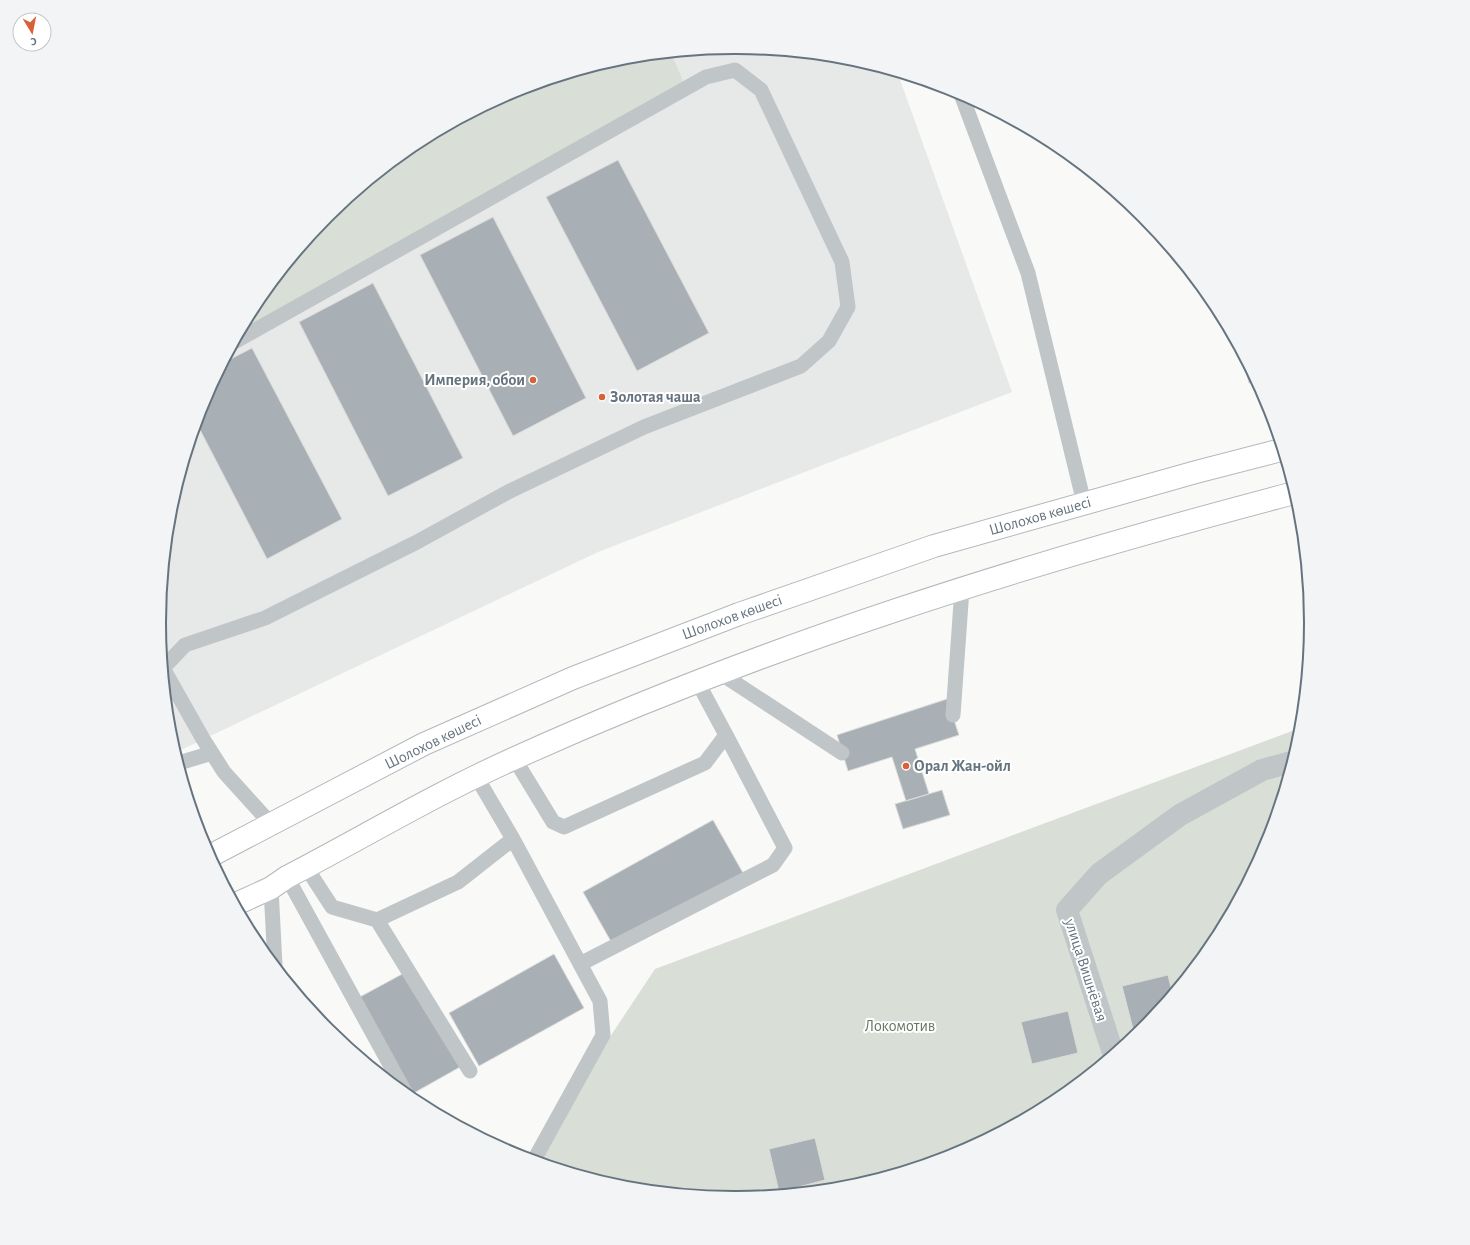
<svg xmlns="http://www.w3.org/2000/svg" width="1470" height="1245" viewBox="0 0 1470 1245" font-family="'Alegreya Sans',sans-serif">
<rect width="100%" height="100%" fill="#f9f9f7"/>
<path fill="#e7e8e8" d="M735,47l112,11 51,16 114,318 -414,160 -415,197 -8,2 -4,-16 -11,-113 11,-112 32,-108 54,-99 21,-26 336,-216 9,-3z"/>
<path fill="#d9ded6" d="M671,53l15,35 -454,260 25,-45 71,-88 87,-71 100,-53 108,-33z
M1300,728l-1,7 -32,108 -54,99 -71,88 -87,71 -100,53 -108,33 -112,11 -112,-11 -94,-28 126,-190z"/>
<path fill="#a8b0b6" stroke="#dbdbd9" d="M618,160l91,173 -72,38 -91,-174z
M493,217l93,181 -73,38 -93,-181z
M373,283l90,175 -75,38 -89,-174z
M252,348l90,171 -75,40 -70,-135 6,-22 22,-40z
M1243,358l13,24 -7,1z
M947,699l12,36 -44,14 14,45 -23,7 -14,-44 -44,14 -11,-36z
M942,790l8,25 -47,14 -8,-25z
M713,820l30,53 -130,72 -30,-53z
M554,954l30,54 -105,58 -30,-53z
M406,972l54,95 -48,27 -54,-96z
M1168,975l4,17 -27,34 -12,3 -11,-43z
M1068,1011l10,42 -46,11 -11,-42z
M815,1138l10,42 -46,12 -10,-43z"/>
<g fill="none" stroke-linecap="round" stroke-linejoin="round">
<defs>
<path id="trunk" d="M210,856l214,-112 149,-66 166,-64 195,-68 262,-74 85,-22
M236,904l35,-16 16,-11c75,-39 148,-83 226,-118 251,-114 515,-196 781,-266"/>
</defs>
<use href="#trunk" stroke="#b4b8bb" stroke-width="24"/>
<path stroke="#c0c5c8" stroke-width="15" d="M961,94l67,179 56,230
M164,667l21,-22 80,-27 152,-76 91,-50 136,-65 157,-61 28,-25 19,-34 -6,-45 -81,-172 -26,-20 -29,7 -470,264
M164,670l39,69 21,33 48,53
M720,673l122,80
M953,715l9,-126
M514,758l39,64 11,5 141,-64 21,-28 -29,-54
M179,763l33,-10
M476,776l37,63 87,162 3,34 -69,125
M306,867l26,40 45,13 81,-38 55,-43
M287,877l118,215
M271,888l4,77
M377,920l93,151
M580,964l193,-99 12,-17 -59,-113"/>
<path stroke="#c0c5c8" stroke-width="22" d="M1113,1053l-46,-143 32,-36 81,-59 82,-45 29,-8"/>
<use href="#trunk" stroke="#fff" stroke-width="22"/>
</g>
<g fill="#d86237" stroke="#fff" stroke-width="1.5">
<circle cx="533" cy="380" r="4"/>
<circle cx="602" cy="397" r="4"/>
<circle cx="906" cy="766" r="4"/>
</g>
<g text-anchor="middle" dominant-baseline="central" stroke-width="4" stroke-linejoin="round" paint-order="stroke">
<g font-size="16" font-weight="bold" fill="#667480" stroke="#fff" text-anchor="start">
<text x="525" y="380" text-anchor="end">Империя, обои</text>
<text x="610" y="397">Золотая чаша</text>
<text x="914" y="766">Орал Жан-ойл</text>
</g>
<g font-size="16" fill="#667480" stroke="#fff">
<text transform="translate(1040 516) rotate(-16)">Шолохов көшесі</text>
<text transform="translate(732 617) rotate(-20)">Шолохов көшесі</text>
<text transform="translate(433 742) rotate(-26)">Шолохов көшесі</text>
<text transform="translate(1086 970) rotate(72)">улица Вишнёвая</text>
</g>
<g font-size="16" fill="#677864" stroke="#fff">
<text x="900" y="1026">Локомотив</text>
</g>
</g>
<path d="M0 0H1470V1245H0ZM734 54H736A568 568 0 0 1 1304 622V623A568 568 0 0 1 736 1191H734A568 568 0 0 1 166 623V622A568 568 0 0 1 734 54Z" fill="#f3f4f5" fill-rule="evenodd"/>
<path fill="none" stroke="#667480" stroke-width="2" d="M734 54H736A568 568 0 0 1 1304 622V623A568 568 0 0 1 736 1191H734A568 568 0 0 1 166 623V622A568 568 0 0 1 734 54Z"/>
<g transform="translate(32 32) rotate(170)"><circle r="19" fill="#ffffff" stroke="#c2c7cc"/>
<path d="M0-3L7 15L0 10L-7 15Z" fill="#d86237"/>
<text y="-6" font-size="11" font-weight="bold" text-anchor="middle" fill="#667480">С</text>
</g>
</svg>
